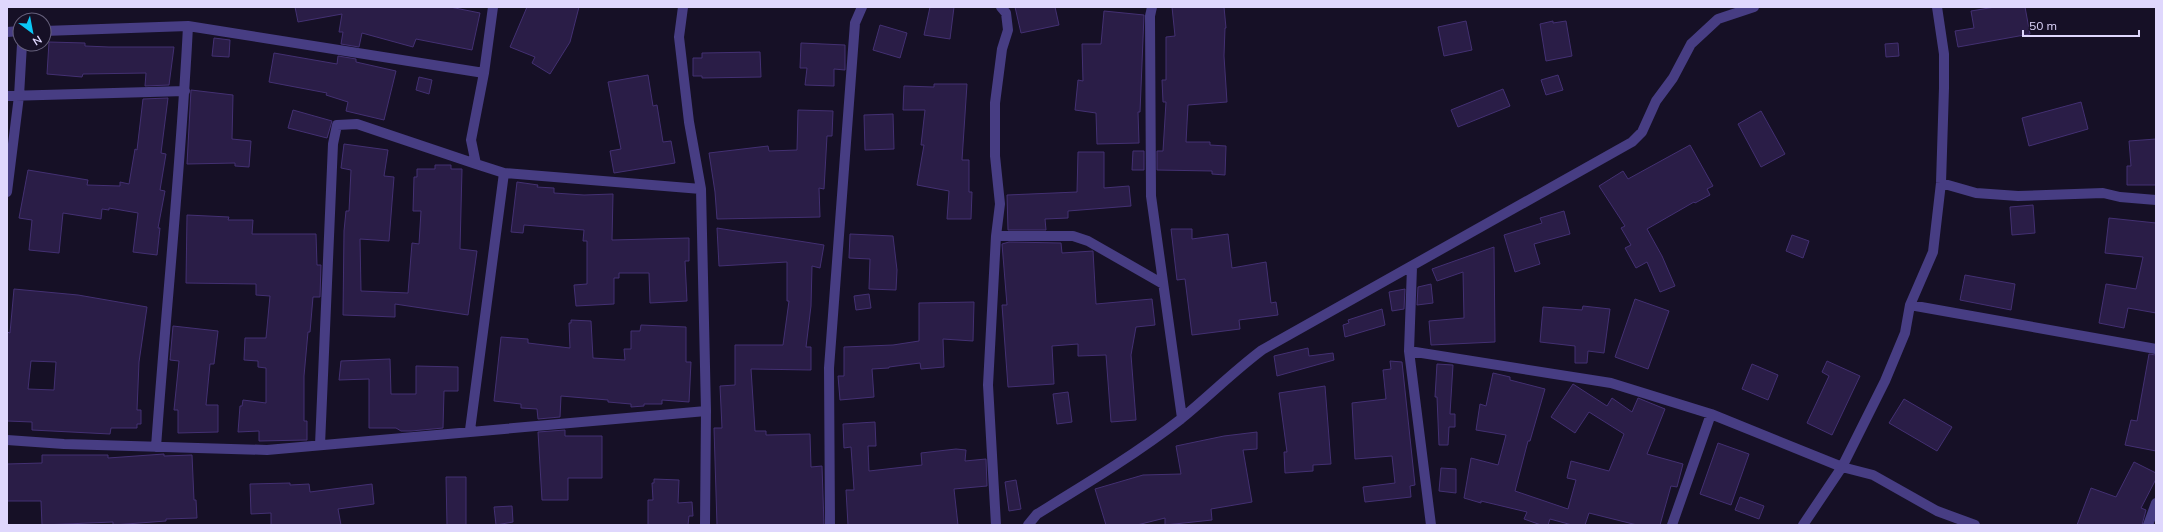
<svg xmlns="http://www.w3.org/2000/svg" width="2163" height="532" viewBox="0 0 2163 532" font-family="Mulish,sans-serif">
<rect width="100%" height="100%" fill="#161026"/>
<path fill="#2a1d47" stroke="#433072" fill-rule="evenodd" d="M295,7h155l30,6 -8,37 -56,-11 -3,8 -51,-14 -3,14 -18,-3 2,-12h-4l3,-18 -44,8z
M527,7h52l-9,35 -20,32 -18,-11 3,-6 -25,-10z
M930,7h24l-4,32 -26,-4z
M1015,7h40l4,18 -38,8z
M1172,7h52l2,21h-1l-1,28 3,46 -39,3 -2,37h24v3l16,1 -1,29 -13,-1v-3l-55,-1v-19h6l3,-49h-3l-1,-22h4v-43l9,-1z
M1995,7h30l5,27 -72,13 -3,-16 19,-3 -3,-17z
M1104,11l40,4 -4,97h-2l1,31 -42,1 -1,-31 -21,-3 3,-30 5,1 -1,-37h19z
M1466,21l6,29 -28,6 -6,-29z
M1553,21v2l13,-2 6,35 -26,5 -6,-37z
M880,25l27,8 -7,25 -27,-8z
M214,38l16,2 -1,17 -17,-1z
M49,42l36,1v3l24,1h65l-5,38 -24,1 1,-13 -63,1 -1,3 -35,-3z
M801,43l44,2v25l-11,-1v17l-29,-1 2,-17h-7z
M1898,43l1,13 -13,1 -1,-13z
M760,52l1,25 -59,1v-2h-9v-18h9v-5z
M274,53l63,11 1,-8 18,3v3l40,9 -12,49 -38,-9 2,-9 -22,-7 1,-2 -58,-11z
M648,75l5,31 4,-1 6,37 8,-1 4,22 -61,10 -4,-22 11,-2 -13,-67z
M1558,75l5,15 -17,5 -5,-15z
M419,77l13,3 -3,14 -13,-4z
M934,84h33l-5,76h7v32h3l-1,27h-24l2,-28 -32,-6 7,-40h-3l4,-35h-22l1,-24 30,1z
M1503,89l7,17 -52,21 -7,-17z
M191,90l42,5 -1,44 19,2 -2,26 -14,-1v-3l-48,1z
M168,98l-7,55 5,1 -6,36 5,1 -7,37h2l-3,27 -24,-3 5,-39 -29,-5v2l-7,-1 -1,10 -38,-6 -4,40 -30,-3 3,-30 -13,-2 9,-48 60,10 -1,5 33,1v-4l9,2 6,-35 2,1 6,-51z
M2081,102l7,27 -59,17 -7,-28z
M293,110l39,11 -5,17 -39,-10z
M798,110l35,1 -1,25h-5l-3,53 -5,-1 1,29 -103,2 -2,-27 -6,-39 59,-7 1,5 28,-1z
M1761,111l24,43 -24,13 -23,-43z
M893,114l1,35 -29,1 -1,-35z
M2156,139v46h-29v-19h4l-2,-25z
M344,144l44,6 -4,26 10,1 -5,64 -29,-2 1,52 47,2 4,-50 7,1 2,-33h-8l1,-34h3v-8h18v-4h16v4h11l-2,80 17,2 -9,64 -73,-11v13l-52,-2 1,-84 2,-20h3l2,-41 -10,-2z
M1690,145l23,41 -6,3 3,6 -15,8 -1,-1 -47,27 15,27 13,30 -15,6 -13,-30 -11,6 -11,-20 6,-3 -10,-17 4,-2 -26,-40 24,-15 5,8z
M1133,151h11v19h-12z
M1078,152h26v36l25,-2 2,20 -63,5v7l-23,1 1,11h-38l-1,-35 70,-3z
M517,182l21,3 -1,2 17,1v5l30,2 29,-1 -1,46 77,-2v23h-4l2,40 -37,2 -1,-30h-30v5h-5v26l-38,2 -2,-21 13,-1v-43h-4l1,-11 -60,-5 -1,8 -12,-1z
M2033,205l2,28 -23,2 -2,-28z
M1564,211l6,23 -36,10 6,20 -25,8 -11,-37 38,-12 -2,-5z
M187,215l42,2 -1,3h25l-1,14h64l1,31h4l-1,32h-7l-3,35h-2l-4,44v45h3v19l-48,1v-10l-21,1 2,-26h2l1,-6 23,3v-35l-8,-1v-6l-14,-1 1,-22h21l4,-42 -14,-1v-11l-70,-1z
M2109,218l47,5v90l-28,-5 -4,20 -25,-5 7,-39 30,5 7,-32 -38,-4z
M717,228l107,17 -4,23 -8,-2 -1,40 -5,41h5v23l-60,-1 4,62h11v4l44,-1 1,33 11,-1 2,59h-107l-3,-97h8l-2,-42 15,-1v-40h48l6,-44h-2v-39l-68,4z
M1171,229h21v10l36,-5 4,34 34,-6 5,41 5,-1 2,13 -39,5 1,9 -48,6 -7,-56 -8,1z
M850,234l43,2 4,34 -1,20 -27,-1 1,-30 -21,-1z
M1792,235l17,6 -6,17 -17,-7z
M1009,242l52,1 1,10 31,-2 3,53 56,-5 3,26 -19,2 -5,28 5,65 -25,2 -5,-67 -28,1v-12l-26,2 2,38 -46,3 -6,-82h5l-5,-61z
M1494,247l1,95 -64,3 -2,-24 35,-3 -1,-46 -26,9 -5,-12z
M1965,275l50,9 -4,26 -51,-10z
M1431,284l2,19 -16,2 1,-18z
M14,289l64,6 69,12 -8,55 -2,48h4v14h-4v4h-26l-1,6 -78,-4v-8l-25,-1v-89l3,1zM31,361l25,1 -2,28 -26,-1z
M1405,289l-1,20 -12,2 -3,-19z
M869,294l2,14 -15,2 -2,-14z
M1635,299l34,12 -21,58 -33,-12z
M974,302l-1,39 -30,-2 1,28 -23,2 -1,-6 -31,4v1l-17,1 2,28 -34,3 -2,-24h6v-29l49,-2 26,-4v-38z
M1583,306l27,3 -6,44 -16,-2 -1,12h-12v-17l-35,-4 3,-35 39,3z
M1382,309l3,16 -40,12 -2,-12 6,-2 -1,-3z
M571,320l20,1 2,37 32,2 -1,-11h7v-18h9l1,-6 45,2v35h5l-2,40 -27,-2v4h-18v2l-13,1v-3l-23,-2v-2l-47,-4 -1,21 -22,2 -1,-10 -16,-1v-4l-27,-3 7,-64 27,2v4l42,5 -1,-25h2z
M173,326l45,5 -4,33h-4l-4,41h12v27l-40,1v-23h-4l5,-49 -9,-1z
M1308,348l1,8 24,-3 1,7 -57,16 -3,-20z
M2149,354l7,1v96l-31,-6 6,-25 6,1z
M390,359l1,35h25v-28l42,1v24h-14l-1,37 -32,3h-10l-5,-3h-27v-49l-30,1 2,-19z
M1390,361l12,1 13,123 -5,1 1,11 -46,5 -2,-15 32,-4 -3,-27 -37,3 -3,-56 34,-4 -3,-29 8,-1z
M1827,361l33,15 -28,59 -25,-12 22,-47 -7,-4z
M1437,364l16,1 -3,49h5v13h-6l-1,18h-9l-2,-48h-2z
M1752,364l26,11 -10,25 -26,-11z
M1493,373l17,4v3l35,9 -15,52h-2l-13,50 53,18 8,-29 -9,-2 4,-17 38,10 15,-37 -35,-22 -14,21 -24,-16 22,-33 34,22 5,-8 20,14 6,-14 27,11 -18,45 36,10 -6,23 -6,-1 -11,39h-23l-48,-12 -4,12h-13l-22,-6 -2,6h-7l-17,-6 3,-7 -46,-11v2l-17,-5 7,-40 27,7 8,-30 -30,-5 4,-26 6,2z
M1325,386l6,78 -18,1v6l-28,2 -1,-21h3l-8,-59z
M1068,392l4,30 -15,2 -4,-30z
M1904,399l48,28 -15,24 -48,-28z
M875,422l1,24h-8l1,25 53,-6 -1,-12 35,-4 10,1 -1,11 21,-2 1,27 -33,3 4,36h-110l-2,-35h8l-3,-43 -7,1 -1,-24z
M565,430v6h37v42h-34v22h-26l-4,-68z
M1257,432v17l-14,1 9,52 -41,7 1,11 -47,5v-7l-28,7h-31l-11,-36 48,-14 38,-1 -5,-28 48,-10z
M1718,443l31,11 -18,51 -31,-11z
M164,454v2l28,-1 2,45h2l1,18 -31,1v2l-53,4v-3l-71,3 -1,-24h-34v-37l35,-1v-8h66v3z
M2134,462l22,11v6l-15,29 5,2 -4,15h-65l14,-37 25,9z
M1441,468l15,1v24l-17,-2z
M446,477h20v48h-19z
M654,479l25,1 -1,23 14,-1 1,14h-4l-1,9h-40v-25h5l-1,-17h2z
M1016,480l5,29 -12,2 -4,-29z
M290,483v2l19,-1 1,8 62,-8 2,20 -36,5 3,16h-70v-12l-20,1 -1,-30z
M1740,497l24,9 -5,13 -24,-9z
M512,506l1,16 -17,3 -2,-18z"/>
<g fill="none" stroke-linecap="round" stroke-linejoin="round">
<path stroke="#473d83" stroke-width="10" d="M683,7l-4,30 10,85 12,67 5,222 -1,114
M1152,7l-2,9 1,180 31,222
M44,31l144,-5 296,47
M7,32l13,-1
M7,96l178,-5
M504,173l197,16
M1941,183l35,10 42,3 85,-3 17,4 36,3
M7,192l12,-96 3,-52
M996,236h77l15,5 75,43
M1412,267l-3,84 22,174
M1910,305l246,44
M1409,351l202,32 100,31 131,53 31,8 64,36 38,14
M470,430l34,-257 -28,-9 -5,-24 13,-67 9,-66
M7,440l57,4 203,6 439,-39
M320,445l13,-301 4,-19 20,-1 119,40
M156,447c10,-140 25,-280 32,-421
M830,525l-1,-157 26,-345 7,-16
M996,525l-8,-140 8,-149 4,-32 -5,-48v-53l7,-54 6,-19 -2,-17 -5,-6
M1028,525l9,-11c49,-30 99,-60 144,-95 28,-23 53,-48 81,-69l370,-208 10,-10 14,-31 17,-23 18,-34 27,-25 36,-12
M1672,525l39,-111
M1803,525l39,-58 43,-86 20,-48 5,-28 23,-53 8,-69 3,-95v-34l-7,-47
M2148,525l8,-22"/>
</g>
<rect width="2163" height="532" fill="none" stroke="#dfd7fd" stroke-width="16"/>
<g transform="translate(32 32) rotate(148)"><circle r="19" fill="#161026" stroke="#66607c"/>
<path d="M0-3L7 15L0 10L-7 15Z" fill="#0bc8f6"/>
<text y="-6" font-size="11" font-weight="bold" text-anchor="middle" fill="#dfd7fd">N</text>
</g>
<path d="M2023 30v6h116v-6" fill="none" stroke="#dfd7fd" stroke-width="2"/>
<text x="2029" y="30" font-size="12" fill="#dfd7fd" stroke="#161026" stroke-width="3" paint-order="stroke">50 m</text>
</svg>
